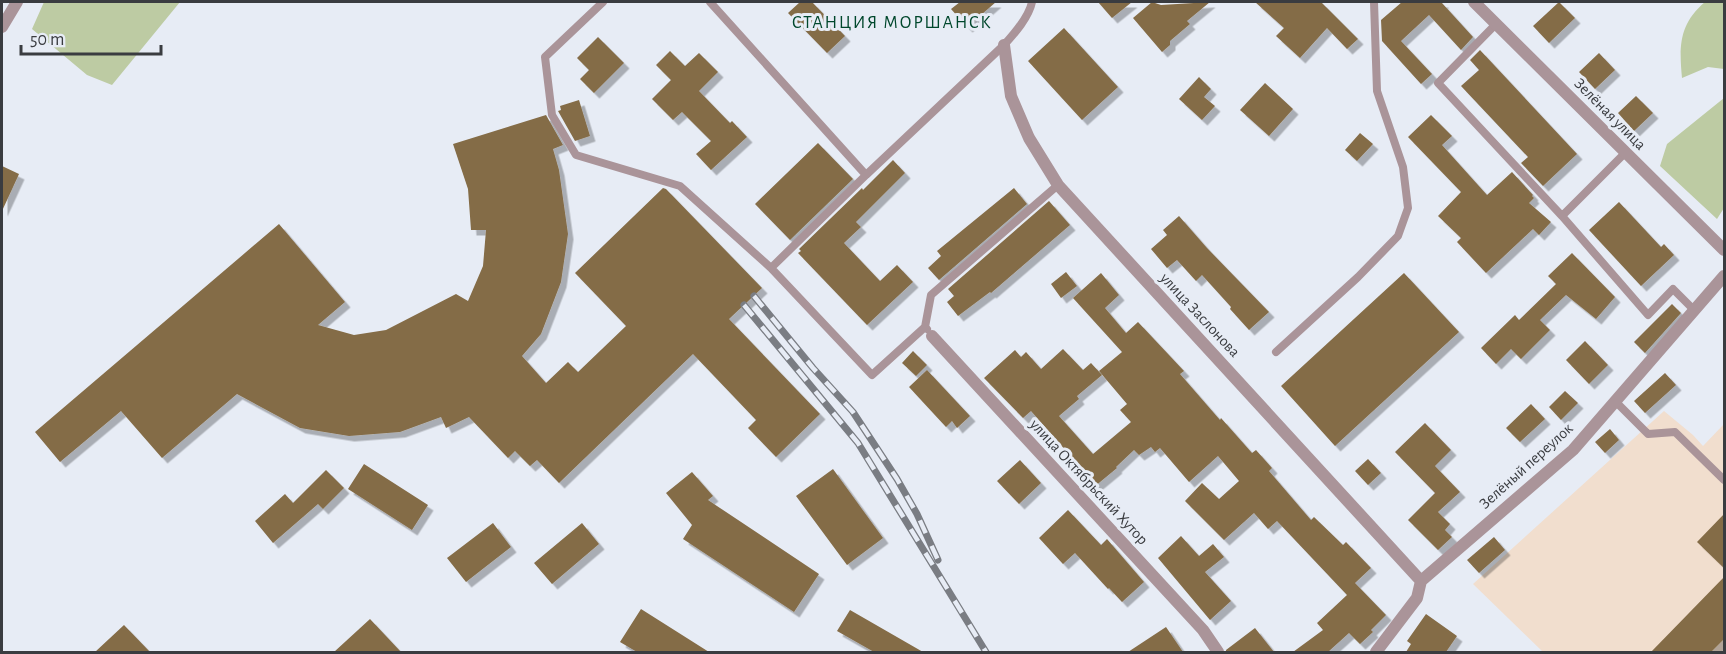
<svg xmlns="http://www.w3.org/2000/svg" width="1726" height="654" viewBox="0 0 1726 654" font-family="'Alegreya Sans',sans-serif">
<defs>
<filter id="shadow"><feDropShadow dx="5.5" dy="5.5" stdDeviation="0" flood-color="#0004"/></filter>
</defs>
<rect width="100%" height="100%" fill="#e7ecf5"/>
<path fill="#f1dece" d="M1664,411l29,24 10,11 21,-22v228h-181l-70,-68z"/>
<path fill="#bdcba3" d="M44,2h136l-68,83 -25,-10 -55,-46z
M1705,2h19v67l-16,-2 -26,11c-3,-32 -3,-54 23,-76z
M1724,98v110l-7,11 -57,-53 7,-22z"/>
<path fill="#846c47" filter="url(#shadow)" d="M800,2h12l33,34 -18,17 -39,-40z
M960,2h36l-29,25 -16,-18z
M1098,2h34l-20,16z
M1152,2l9,3 49,-3 -23,19 3,3 -20,17v4l-8,7 -29,-34z
M1255,2h66l37,37 -11,10 -20,-21 -27,30 -24,-22 8,-8z
M1402,2h42l-2,1 31,34 -12,13 -32,-35 -28,26 31,33 -11,10 -39,-43 -1,-21z
M1559,2l16,16 -26,25 -16,-17z
M1064,28l54,59 -36,33 -54,-59z
M598,37l26,26 -30,30 -14,-14 9,-9 -12,-12z
M1480,50l97,104 -34,32 -22,-23 7,-6 -67,-71 18,-16 -9,-10z
M670,51l15,15 14,-13 19,19 -19,19 31,32 2,-2 15,16 -36,33 -15,-16 15,-13 -29,-29 -9,8 -21,-21 19,-19 -15,-15z
M1599,53l16,17 -20,19 -16,-17z
M1199,77l12,12 -7,8 11,9 -13,14 -23,-21z
M1265,83l28,26 -24,27 -29,-26z
M1636,96l17,17 -19,18 -16,-18z
M579,100l11,36 -15,5 -17,-30 3,-1 -1,-4z
M546,115l17,30 -10,4 6,21 9,64 -7,48 -20,52 -19,22 24,27 22,-21 10,10 48,-46 -51,-53 88,-85 3,1 96,99 -33,31 91,95 -44,43 -28,-29 8,-8 -63,-66 -134,129 -22,-23 -7,6 -15,-15 -7,7 -39,-41 -23,11 -5,-11 -41,15 -51,4 -49,-8 -63,-34 -75,64 -41,-47 -61,51 -25,-30 244,-208 66,78 -27,23 36,10 32,-5 70,-36 12,7 15,-35 3,-36h-15l-3,-41 -15,-45z
M1431,115l21,21 -10,9 45,50 25,-23 21,23 -1,1 2,2 -5,5 22,19 -12,13 -6,-6 -47,44 -29,-31 4,-4 -23,-22 23,-24 -53,-55z
M1360,133l13,11 -16,17 -12,-11z
M818,143l35,36 -63,61 -35,-36z
M893,160l12,13 -49,49 5,5 -17,16 36,38 17,-16 16,17 -46,43 -69,-72 3,-2 -2,-2 63,-61 1,2z
M2,166l17,8 -17,37z
M1014,188l13,16 -88,76 -11,-12 13,-12 -4,-5z
M1049,201l21,24 -79,68 -1,-1 -32,24 -11,-14 7,-6 -6,-7z
M1619,202l42,45 3,-3 10,11 -33,31 -52,-56z
M1179,216l28,32 62,64 -20,18 -19,-21 1,-2 -29,-32 -6,6 -19,-21 -10,8 -16,-19 16,-14 -4,-5z
M1572,253l43,44 -19,22 -30,-24 -26,25 10,10 -29,29 -10,-10 -15,15 -15,-16 34,-33 4,5 37,-36 -8,-8z
M1066,272l11,14 -16,12 -10,-14z
M1101,273l18,22 -14,13 21,25 12,-11 46,49 -4,3 40,46 1,-2 31,35 4,-3 16,18 -3,3 42,49 3,-3 29,28 3,-3 25,26 -16,15 31,32 -15,15 2,2 -13,12 -11,-11 -21,19h-35l30,-22 -6,-7 30,-28 -70,-74 -9,8 -14,-16 -30,27 -39,-39 17,-18 17,16 20,-18 -21,-25 -29,26 -29,-34 -5,4 -4,-5 -12,8 -5,-5 -18,17 1,1 -23,19 -12,-12 3,-3 -12,-10 2,-1 -44,-50 -8,7 -39,-40 31,-28 6,7 5,-5 15,17 22,-20 20,21 8,-7 11,12 -25,21 2,3 -20,17 34,38 38,-32 -11,-12 7,-6 -28,-33 23,-19 -49,-54z
M1404,273l55,59 -124,114 -54,-60z
M1672,304l9,9 -36,40 -11,-11z
M1585,341l23,24 -19,19 -23,-24z
M913,351l14,14 -11,11 -14,-13z
M927,370l43,46 -13,12 -5,-7 -6,6 -37,-40z
M1665,373l11,12 -31,28 -11,-12z
M1565,391l13,12 -17,17 -12,-13z
M1531,404l14,15 -25,23 -14,-14z
M1425,423l26,27 -16,16 25,26 -22,20 12,12 -5,6 7,7 -14,13 -30,-30 27,-27 -40,-41z
M1610,429l9,11 -14,13 -10,-11z
M1368,459l13,14 -13,12 -13,-14z
M1020,460l21,23 -22,21 -22,-23z
M364,464l64,41 -16,25 -64,-41z
M833,469l50,69 -36,27 -51,-69z
M326,470l18,18 -21,21 -5,-5 -45,39 -18,-22 30,-27 8,9z
M692,472l21,24 -5,4 111,74 -25,38 -111,-73 9,-14 -26,-32z
M1068,510l33,35 6,-6 37,43 -22,20 -13,-14 -1,1 -33,-36 -12,11 -24,-26z
M1725,513v56l-28,-27z
M493,523l18,24 -45,35 -19,-24z
M582,523l17,21 -47,40 -18,-21z
M1181,536l18,20 14,-12 11,13 -19,15 26,29 -21,19 -52,-62z
M1494,537l11,13 -26,23 -12,-13z
M1725,576v62l-14,14h-60z
M641,609l68,43h-72l-17,-10z
M850,610l73,42h-49l-37,-21z
M1426,614l31,22 -11,16h-40l5,-8 -4,-3z
M370,619l31,33h-67z
M124,625l26,27h-55z
M1166,627l17,25h-55z
M1255,628l19,24h-48v-2z"/>
<g fill="none" stroke-linecap="round" stroke-linejoin="round">
<path stroke="#aa9499" stroke-width="8" d="M603,2l-58,55 7,58 24,40 104,31 91,82
M710,2l156,173 138,-130c11,-12 25,-28 28,-43
M1496,24l-58,59 124,133
M1626,152l-64,64 86,99 25,-26 22,22
M866,175l-95,93 101,107 53,-48
M927,329l-2,-2 6,-32 127,-110
M1276,352l82,-75 40,-41 10,-28 -5,-41 -26,-76 -3,-89
M1615,401l33,33 27,-2 49,48"/>
<path stroke="#aa9499" stroke-width="12" d="M1004,45l7,51 18,42 29,47 363,396
M932,336l271,294 15,22
M1376,652l41,-54 4,-17 152,-131 151,-174"/>
<path stroke="#aa9499" stroke-width="12" d="M1474,2l250,248
M2,27l15,-25"/>
<defs>
<path id="rail" d="M754,296l59,72 40,44 44,67 20,35 21,46
M744,305l114,138 128,209"/>
</defs>
<use href="#rail" stroke="#7a7d83" stroke-width="7"/>
<use href="#rail" stroke="#e7ecf5" stroke-width="4.5" stroke-dasharray="14" stroke-linecap="butt"/>
</g>
<g text-anchor="middle" dominant-baseline="central" stroke-width="6" stroke-linejoin="round" paint-order="stroke">
<g font-size="16" fill="#3a3c40" stroke="#e7ecf5">
<text transform="translate(1610 114) rotate(45)">Зелёная улица</text>
<text transform="translate(1200 315) rotate(47)">улица Заслонова</text>
<text transform="translate(1526 466) rotate(-42)">Зелёный переулок</text>
<text transform="translate(1089 482) rotate(47)">улица Октябрьский Хутор</text>
</g>
<g font-size="18" letter-spacing="1.5" fill="#00472c" stroke="#e7ecf5">
<text x="892" y="23">СТАНЦИЯ МОРШАНСК</text>
</g>
</g>
<rect width="1726" height="654" fill="none" stroke="#3a3c40" stroke-width="6"/>
<path d="M21 45v9h140v-9" fill="none" stroke="#3a3c40" stroke-width="3"/>
<text x="30" y="45" font-size="18" fill="#3a3c40" stroke="#e7ecf5" stroke-width="4.5" paint-order="stroke">50 m</text>
</svg>
